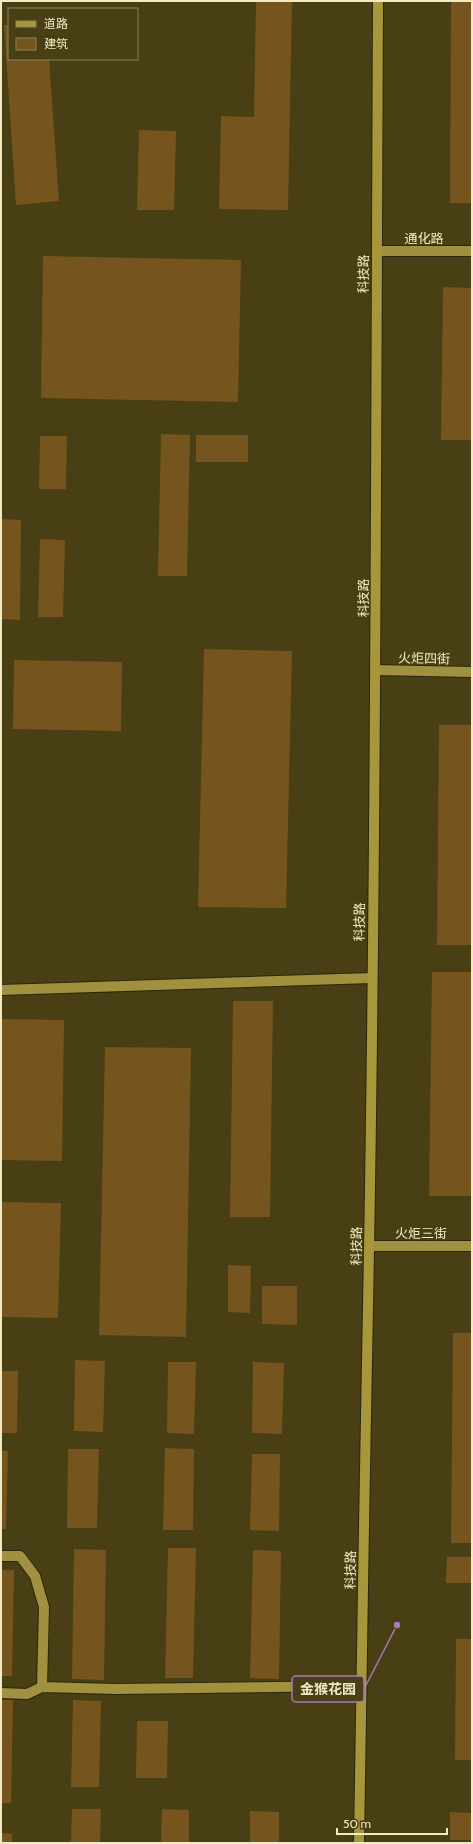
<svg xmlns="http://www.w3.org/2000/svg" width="473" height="1844" viewBox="0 0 473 1844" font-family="Cabin,'Noto Sans SC',sans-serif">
<rect width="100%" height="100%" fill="#483f14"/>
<path fill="#75551d" d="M256,1h36l-4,209 -69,-1 2,-93 33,1z
M451,1h21v202h-22z
M4,25h5v34h40l10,142 -43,4z
M139,130l37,1 -2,79h-37z
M43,256l198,4 -3,142 -197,-4z
M443,287l29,1v152h-31z
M161,434l29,1 -3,141h-29z
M196,435h52v27h-52z
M40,436h27l-1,53h-27z
M1,519l20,1 -1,100 -19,-1z
M40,539l25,1 -2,77h-25z
M204,649l88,2 -6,257 -88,-1z
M14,660l108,2 -1,69 -108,-2z
M439,725h33v220h-35z
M432,972h40l-1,224h-42z
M233,1001h40l-3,216h-40z
M1,1019l63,1 -2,141 -61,-1z
M105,1047l86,1 -5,289 -87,-2z
M1,1202l60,1 -3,115 -57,-1z
M228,1265l23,1 -1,47 -22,-1z
M262,1286h35v39l-35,-1z
M453,1333h19v210h-21z
M75,1360l30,1 -2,71 -29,-1z
M168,1362h28l-2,72 -27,-1z
M253,1362l31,1 -2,71 -30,-1z
M1,1371h17l-1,62h-16z
M165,1448l29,1 -1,81h-30z
M68,1449h31l-2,79h-30z
M1,1450l7,1 -2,78h-5z
M252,1454h28l-1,77 -29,-1z
M168,1548h28l-3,130h-28z
M74,1549l32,1 -2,130 -32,-1z
M253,1550l28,1 -2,128 -29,-1z
M447,1557h25v26h-26z
M1,1570h13l-2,106h-11z
M456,1639h16v121h-17z
M1,1700h12l-2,103h-10z
M73,1700l28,1 -2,86h-28z
M137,1721h31l-1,57h-31z
M72,1809h29l-1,34h-29z
M162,1809l27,1v33h-28z
M250,1811l29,1v31h-29z
M450,1812l22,1v27h-22z
M1,1833l11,1v9h-11z"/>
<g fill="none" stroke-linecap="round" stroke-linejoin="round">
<defs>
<path id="minor" d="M377,251h95
M375,670l97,2
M1,990l371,-12
M369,1246h103
M1,1556h19l15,20 9,31 -2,80
M1,1693l26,1 15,-7 74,2 245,-3"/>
<path id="primary" d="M359,1843c2,-197 7,-395 10,-592 7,-417 7,-833 9,-1250"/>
</defs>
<use href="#minor" stroke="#2b260c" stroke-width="12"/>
<use href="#primary" stroke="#2b260c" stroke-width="12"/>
<use href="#minor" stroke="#a0903f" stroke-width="10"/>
<use href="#primary" stroke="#a8963b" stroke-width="10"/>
</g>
<g text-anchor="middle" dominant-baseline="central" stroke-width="3" stroke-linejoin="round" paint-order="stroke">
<g font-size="13" fill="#f2eac3" stroke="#483f14">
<text x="424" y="238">通化路</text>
<text transform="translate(363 274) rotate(-89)">科技路</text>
<text transform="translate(363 598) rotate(-90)">科技路</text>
<text transform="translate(424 658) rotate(1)">火炬四街</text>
<text transform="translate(359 922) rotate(-89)">科技路</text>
<text x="421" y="1233">火炬三街</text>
<text transform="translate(356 1246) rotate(-89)">科技路</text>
<text transform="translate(350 1570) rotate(-89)">科技路</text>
</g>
</g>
<path fill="none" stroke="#ab78c1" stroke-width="1.5" d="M397 1625L364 1689"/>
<circle fill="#ab78c1" stroke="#483f14" stroke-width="1.5" cx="397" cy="1625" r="4"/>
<rect fill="#483f14" stroke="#ab78c1" stroke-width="1.5" x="292" y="1676" width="72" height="26" rx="4"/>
<g font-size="14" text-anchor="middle" font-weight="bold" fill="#f2eac3">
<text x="328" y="1694">金猴花园</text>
</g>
<rect width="473" height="1844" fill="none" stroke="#f2eac3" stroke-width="4"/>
<rect x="8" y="8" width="130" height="52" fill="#483f14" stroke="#8c835a"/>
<rect x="16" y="21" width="20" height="6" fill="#a8963b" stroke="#8c835a"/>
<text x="44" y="28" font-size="12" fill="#f2eac3">道路</text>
<rect x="16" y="38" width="20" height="12" fill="#75551d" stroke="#8c835a"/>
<text x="44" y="48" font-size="12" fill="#f2eac3">建筑</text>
<path d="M337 1828v6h110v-6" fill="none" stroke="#f2eac3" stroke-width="2"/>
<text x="343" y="1828" font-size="12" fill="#f2eac3" stroke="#483f14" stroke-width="3" paint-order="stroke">50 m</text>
</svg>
